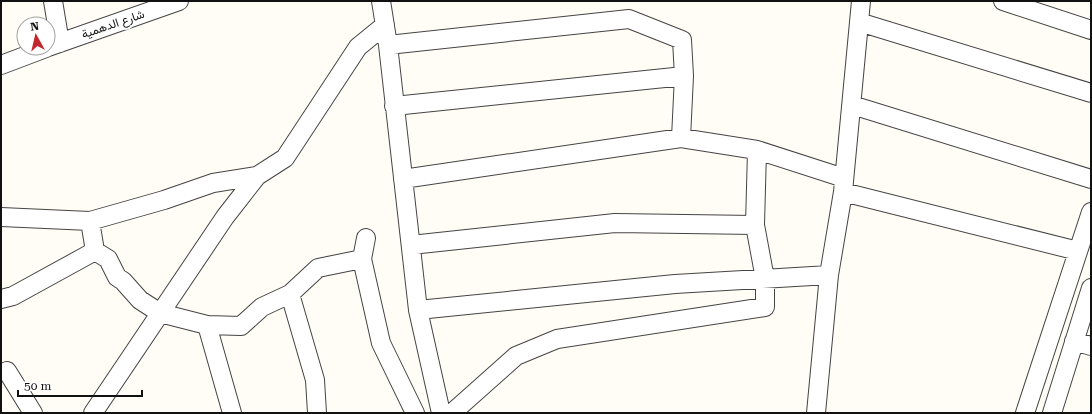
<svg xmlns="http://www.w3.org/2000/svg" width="1092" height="414" viewBox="0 0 1092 414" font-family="'Roboto Serif',Vazirmatn,serif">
<rect width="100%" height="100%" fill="#fffdf5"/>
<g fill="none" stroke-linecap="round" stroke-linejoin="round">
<defs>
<path id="street" d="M53,1l7,42
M381,1l7,44 30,265 23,103
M1003,1l88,29
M859,22l232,71
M388,45l241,-26 53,21 2,36 -3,62
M48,47l131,-46
M1,65l45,-17
M852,105l239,74
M394,106l290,-30
M403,179l278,-41 76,12 87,28
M843,192l235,59
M1,217l89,4 74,-21 49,-17 44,-7
M366,238l-4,21 19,84 34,70
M411,245l204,-22 140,2
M95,251l13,8 9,18 6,4 17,19 20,13 47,12 34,1 21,-19 28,-13 28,-26 44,-9
M290,294l25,86 2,33
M1,299l12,-3 82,-45 -5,-30
M418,310l257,-26 154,-9
M207,325l25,88
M1074,341l17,5
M7,371l26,42
M93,413l132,-196 32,-41 28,-18 73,-111 27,-22
M452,413l64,-57 41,-17 208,-32v-28l-10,-54 2,-75
M816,413l13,-138 14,-83 18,-191
M1025,413l66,-201
M1052,413l39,-125"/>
</defs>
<use href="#street" stroke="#444" stroke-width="20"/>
<use href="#street" stroke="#fff" stroke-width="18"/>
</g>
<g text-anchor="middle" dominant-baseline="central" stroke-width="4" stroke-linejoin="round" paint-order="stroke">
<g font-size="12" fill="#111" stroke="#fff">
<text transform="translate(113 24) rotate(-19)">شارع الدهمية</text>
</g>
</g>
<rect width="1092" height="414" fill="none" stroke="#111111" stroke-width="4"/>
<g transform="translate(36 36) rotate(352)"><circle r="19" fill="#ffffff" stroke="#a0a0a0"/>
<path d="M0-3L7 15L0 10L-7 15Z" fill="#c4262e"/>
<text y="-6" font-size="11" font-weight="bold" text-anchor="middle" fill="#111111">N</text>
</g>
<path d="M18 390v6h124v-6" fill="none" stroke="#111111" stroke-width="2"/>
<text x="24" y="390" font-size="12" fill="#111111" stroke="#ffffff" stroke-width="3" paint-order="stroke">50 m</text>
</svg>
